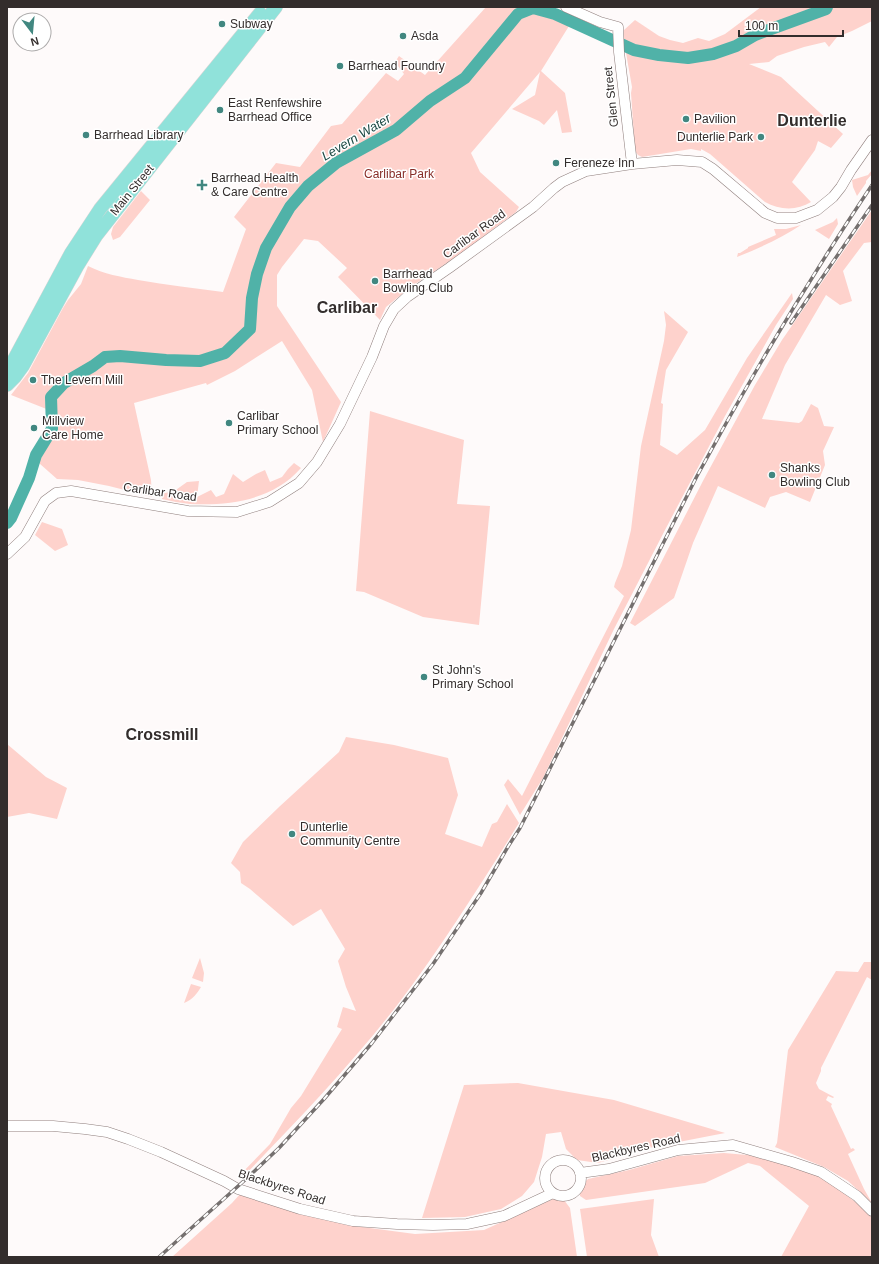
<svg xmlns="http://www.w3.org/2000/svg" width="879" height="1264" viewBox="0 0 879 1264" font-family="Arial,sans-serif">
<rect width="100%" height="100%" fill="#fefafa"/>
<path fill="#fed2cc" d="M486,7h57l26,19 -28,45 24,22 7,39 -10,1 -5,-23 -13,15 -5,-4 -27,-12 23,-14 5,-23 -69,81 9,19 39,35 -3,5 -54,41 -50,33 -26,21 -6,13 -42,-43 9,-9 -29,-27 -14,-2 -22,28 -5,8v31l64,96 -18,40 -11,-52 -30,-49 -47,30 -28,14 -1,-2 -72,20 17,77 1,17 -43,-11 -31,-6 -21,-1 -26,-23 16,-28 2,-18 -38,-15 17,-22 35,-65 5,-8 13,-16 7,-18c16,8 33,11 50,14 29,5 57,8 85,12l23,-63 -12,-12 42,-54 24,4 31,-41 11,-2 44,-51 12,8 6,-7 -9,-12 4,-6 26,19z
M761,7h111v14l-20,10 -15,6 -8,10 -4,-5 -21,5 -27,9 -8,6 -20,2 32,13 62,57 -12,14 -13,-7 -3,9 -23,32 19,20c-14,9 -32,8 -46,0l-55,-48 -9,-5v2l-10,-2 -49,8 -4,-2 -3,-4 -4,-58 1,-6 -9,-51 1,-6 11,-10 24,16 11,4 13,3 15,-5 11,3 16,-7z
M872,170v4l-6,7v2l-9,13 -4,-9 -1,-7 16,-5z
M141,191l9,9 -30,37 -7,3 -2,-6 2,-7z
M872,210v32l-8,1 -21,28 9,30 -12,4 -14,-10 -41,70 -23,54 37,4 3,-2 9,-17 7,4 6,18 10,1 -11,24 2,14 -15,37 -24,-10 -16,5 -5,11 -47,-22 -25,57 -19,55 -39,28 -5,-3 74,-144 51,-94 27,-45z
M837,218l1,6 -9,15 -14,-9 18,-8z
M801,225c-19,13 -42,23 -64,32l1,-4h2l8,-5v-1l28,-12 -2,-6h12z
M792,293l1,6 -17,26 -51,91 -60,114 -51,99 -71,149 -23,37 -16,-30 4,-6 14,17 102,-200 -10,-9 1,-4 7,-17 9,-36 10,-84 23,-105 2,-16 -2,-14 24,21 -22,38 -5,33 2,1 -3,41 17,10 28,-25 42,-72z
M370,411l94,29 -7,64 33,2 -11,119 -56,-8 -59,-25 -8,-1z
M294,463l7,5c-28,32 -71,38 -111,36 -9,-1 -19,-3 -28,-5l1,-6 10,-1 14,-10 12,-1 -2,16 14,-7 5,7 8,-3 9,-20 10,8 13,-8 9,-4 5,12 12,-5 6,-8z
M42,522l20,7 6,16 -13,6 -20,-16z
M346,737l48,8 54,13 10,37 -13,39 37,13 10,-23 5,-2 10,-18 12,19c-38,61 -77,123 -121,181 -47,61 -101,117 -155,173l-4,-1 31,-32 21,-36 10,-12 41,-67 -5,-2 6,-20 13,4 -10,-24 -8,-26 7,-12 -24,-40 -28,17 -43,-37 -9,-6 -1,-11 -9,-9 12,-21 36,-35 60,-55z
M7,744l39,33 21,11 -10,31 -28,-6 -22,4z
M200,958l4,15 -1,9 -11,-4z
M864,962h8v18l-5,-3 -46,91v3l-5,12 3,6 15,8 -1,1 -5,-2 -2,4 6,4 -1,2 20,43 2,-1 2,2 -7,4 16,35 8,14 -24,-22 -24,-14 -49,-20 2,-4 11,-93 48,-79 22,1z
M191,984l10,3c-4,7 -9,13 -17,16z
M518,1083l96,17 111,33 -72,14 -55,16 -21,-3 -11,-11 -5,-17 -15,2 -4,23 -8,25 -12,14 -21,13 -36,8 -43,1 42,-133z
M724,1153l35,3 38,11 30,13 31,24 14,14v39h-91l28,-51 -49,-40 -12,-3 -43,20 -119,17 -6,-4v-9l8,-8 41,-9 49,-14z
M241,1193l51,17 55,15 68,9 69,-4 69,-31 11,1 6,8 7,49h-405l60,-54z
M654,1199l-3,36 8,22h-72l-7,-48z"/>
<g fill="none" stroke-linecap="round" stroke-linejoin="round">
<path stroke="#50b2a8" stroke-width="12" d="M7,523l4,-5 18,-40 7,-23 16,-26 -1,-32 13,-14 29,-17 12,-9 15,-1 46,4 34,1 25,-8 25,-24 2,-31 5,-24 9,-26 24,-41 18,-21 28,-23 60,-33 34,-29 35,-23 53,-64 15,-6 22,6 79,36 25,5 29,3 25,-4 23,-8 19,-11 71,-26 1,-2"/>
<defs>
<path id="tertiary" d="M566,7l34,15 18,5 1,25 13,112
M7,554l18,-17 20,-36 11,-8 15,-2 117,20 49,1 32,-10 30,-19 18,-21 23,-38 32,-67 12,-31 10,-17 13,-12 42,-29 84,-61 21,-19 8,-6 24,-11 46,-7 45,-4 25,2 11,7 52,44 12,5h19l21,-8 16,-13 8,-10 10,-17 21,-30
M7,1126h46l32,3 22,3 21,7 33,13 63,29 14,8 62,20 53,12 44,3 36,1 34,-1 37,-8 49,-23
M545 1178a18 18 0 1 1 36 0a18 18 0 1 1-36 0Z
M580,1173l29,-4 69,-19 55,-5 59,17 29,10 36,24 15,15"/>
<path id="primary" d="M7,369l5,-6 59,-110 29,-44 160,-196
M7,385l8,-8 8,-11 55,-101 18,-29 180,-229"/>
</defs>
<use href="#tertiary" stroke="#8f7f7d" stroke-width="11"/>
<use href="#primary" stroke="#d6d5d5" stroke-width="14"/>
<use href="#tertiary" stroke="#fff" stroke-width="10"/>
<use href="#primary" stroke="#90e2da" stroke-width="13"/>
<defs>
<path id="rail" d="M791,323l81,-118
M159,1257l87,-78 33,-31 45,-49 48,-56 61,-79 48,-71 28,-48 11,-17 177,-352c54,-100 112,-197 175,-291"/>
</defs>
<use href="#rail" stroke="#75706f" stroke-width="3.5"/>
<use href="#rail" stroke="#fff" stroke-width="2" stroke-dasharray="6" stroke-linecap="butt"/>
</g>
<g fill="#418780" stroke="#fff" stroke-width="1.5">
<circle cx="222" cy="24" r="4"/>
<circle cx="403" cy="36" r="4"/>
<circle cx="340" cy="66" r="4"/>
<circle cx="220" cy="110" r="4"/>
<circle cx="686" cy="119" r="4"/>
<circle cx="86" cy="135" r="4"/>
<circle cx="761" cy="137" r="4"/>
<circle cx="556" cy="163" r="4"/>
<path d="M200 179h4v4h4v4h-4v4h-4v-4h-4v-4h4z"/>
<circle cx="375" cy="281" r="4"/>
<circle cx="33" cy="380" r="4"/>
<circle cx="229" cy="423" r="4"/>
<circle cx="34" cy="428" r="4"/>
<circle cx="772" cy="475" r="4"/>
<circle cx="424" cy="677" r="4"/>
<circle cx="292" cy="834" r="4"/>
</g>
<g text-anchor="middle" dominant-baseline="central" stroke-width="3" stroke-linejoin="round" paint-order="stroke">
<g font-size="12" fill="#332d2c" stroke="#fff" text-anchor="start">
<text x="230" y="24">Subway</text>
<text x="411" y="36">Asda</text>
<text x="348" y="66">Barrhead Foundry</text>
<text x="228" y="103">East Renfewshire<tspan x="228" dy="14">Barrhead Office</tspan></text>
<text x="694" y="119">Pavilion</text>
<text x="94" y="135">Barrhead Library</text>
<text x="753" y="137" text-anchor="end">Dunterlie Park</text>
<text x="564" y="163">Fereneze Inn</text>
<text x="211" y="178">Barrhead Health<tspan x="211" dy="14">&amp; Care Centre</tspan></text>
<text x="383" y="274">Barrhead<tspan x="383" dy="14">Bowling Club</tspan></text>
<text x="41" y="380">The Levern Mill</text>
<text x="237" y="416">Carlibar<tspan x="237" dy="14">Primary School</tspan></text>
<text x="42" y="421">Millview<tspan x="42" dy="14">Care Home</tspan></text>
<text x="780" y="468">Shanks<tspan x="780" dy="14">Bowling Club</tspan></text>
<text x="432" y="670">St John's<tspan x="432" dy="14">Primary School</tspan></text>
<text x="300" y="827">Dunterlie<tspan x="300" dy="14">Community Centre</tspan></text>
</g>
<g font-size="12" fill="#332d2c" stroke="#fff">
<text transform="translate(611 97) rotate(-96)">Glen Street</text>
<text transform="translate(132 190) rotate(-51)">Main Street</text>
<text transform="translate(474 234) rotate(-36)">Carlibar Road</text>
<text transform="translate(160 492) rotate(8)">Carlibar Road</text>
<text transform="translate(636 1148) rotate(-13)">Blackbyres Road</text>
<text transform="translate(282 1187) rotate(18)">Blackbyres Road</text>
</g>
<g font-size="12" fill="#872e28" stroke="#fff">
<text x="399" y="174">Carlibar Park</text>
</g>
<g font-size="13" font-style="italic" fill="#1d4944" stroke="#fff">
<text transform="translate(356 137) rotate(-31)">Levern Water</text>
</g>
<g font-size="16" font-weight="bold" fill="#332d2c" stroke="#fff">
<text x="812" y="120">Dunterlie</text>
<text x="347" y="307">Carlibar</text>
<text x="162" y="734">Crossmill</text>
</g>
</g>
<rect width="879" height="1264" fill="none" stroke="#332d2c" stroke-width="16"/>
<g transform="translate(32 32) rotate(164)"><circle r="19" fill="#ffffff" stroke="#adabab"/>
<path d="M0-3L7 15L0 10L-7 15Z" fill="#418780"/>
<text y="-6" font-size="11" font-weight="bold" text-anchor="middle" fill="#332d2c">N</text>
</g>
<path d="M739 30v6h104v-6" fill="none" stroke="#332d2c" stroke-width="2"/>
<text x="745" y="30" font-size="12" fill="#332d2c" stroke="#ffffff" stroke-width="3" paint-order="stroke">100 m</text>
</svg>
